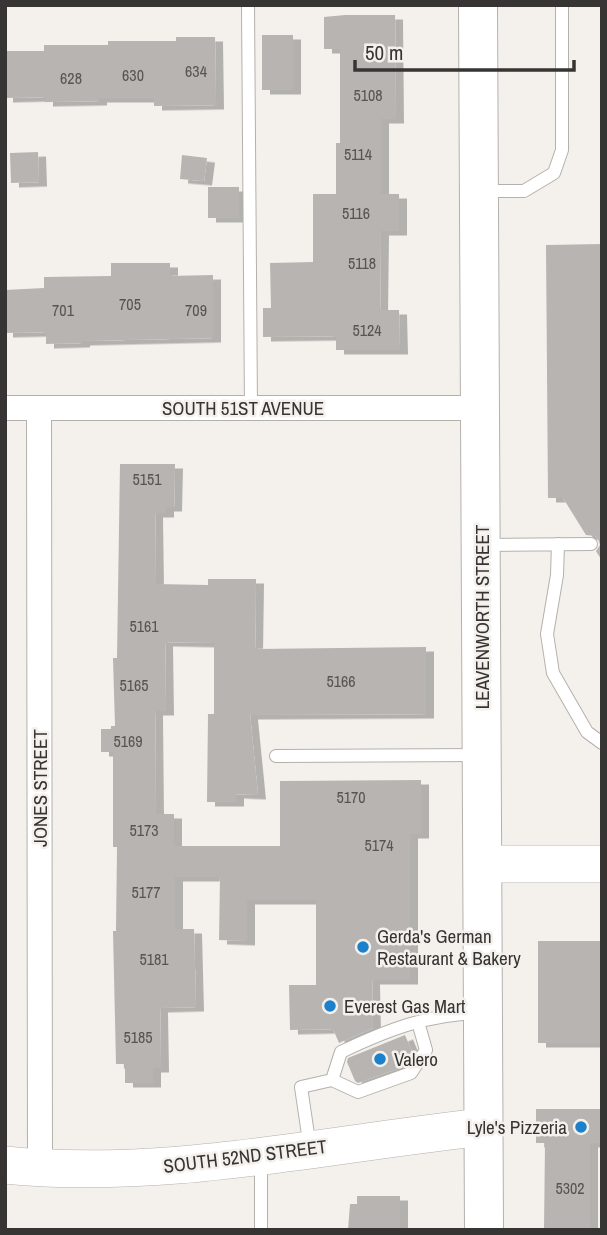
<svg xmlns="http://www.w3.org/2000/svg" width="607" height="1235" viewBox="0 0 607 1235" font-family="'Archivo Narrow',sans-serif">
<defs>
<filter id="shadow"><feDropShadow dx="8" dy="4.5" stdDeviation="0" flood-color="#0004"/></filter>
</defs>
<rect width="100%" height="100%" fill="#f4f1ed"/>
<path fill="#b8b4b1" filter="url(#shadow)" d="M345,15h50l1,104h-15v75h18v37h-18l-1,79h19l1,40h-64v-14l-73,1v-29h8l-1,-45 43,-1v-68h23v-51h4v-94h-16v-32z
M262,35h31v55h-31z
M176,37h39l1,68 -62,1v-8h-55v3l-54,1v-5l-40,1v-47h39v-6h64v-4h68z
M38,152l1,30 -28,1 -1,-30z
M182,155l25,3 -3,23 -24,-2z
M208,187h31v31h-31z
M602,244v317l-6,-10 4,-6 -2,-6 -3,-3 -9,-1 -23,-37h-15l-2,-253z
M111,263h59v13l43,-1v63l-131,3v2l-36,1v-12l-41,1v-43l39,-2v-11l67,-1z
M120,464h55l-1,43h-8v6h-11l1,71 52,1v-6h48l-1,70 171,-2v67l-176,1 8,80 -22,-1v8h-29l1,-88h6v-71l-49,-1 1,69h-11l1,103h18v32h106v-65l141,-1v54h-11v146h-38l1,48 -34,15 -6,-14 -43,1 -1,-45h27v-85h-69v41l-28,-1 1,-63h-45v52h19l2,78 -36,1 1,60h-8v15h-28v-19h-9l-3,-133h3l1,-84h-4v-95h-12v-23h10v-3h4l-2,-68h4z
M538,941h64v102h-64z
M405,1035l8,19 -8,12 -47,17 -3,-2 -8,-19 1,-4z
M536,1109h66v34h-12v87h-46l1,-87h-9z
M357,1196h43v34h-52l2,-26h7z"/>
<g fill="none" stroke-linecap="round" stroke-linejoin="round">
<defs>
<path id="lane" d="M248,5l3,403
M484,191h40l30,-18 8,-23v-145
M558,544l-1,31 -10,59 6,39 34,59 15,11
M483,545l108,-1
M276,756l203,-1
M332,1080l26,12 53,-19 15,-23 -8,-28
M310,1148l-9,-61 31,-7 9,-28c46,-22 87,-38 139,-39
M261,1159v71"/>
<path id="street" d="M5,408h475
M39,408l1,761"/>
<path id="secondary" d="M483,864h119
M5,1165c160,16 321,-21 478,-38"/>
<path id="primary" d="M478,5l6,1225"/>
</defs>
<use href="#lane" stroke="#b4b1ad" stroke-width="14"/>
<use href="#street" stroke="#b4b1ad" stroke-width="26"/>
<use href="#secondary" stroke="#b4b1ad" stroke-width="38"/>
<use href="#primary" stroke="#b4b1ad" stroke-width="40"/>
<use href="#lane" stroke="#fff" stroke-width="12"/>
<use href="#street" stroke="#fff" stroke-width="24"/>
<use href="#secondary" stroke="#fff" stroke-width="37"/>
<use href="#primary" stroke="#fff" stroke-width="38"/>
</g>
<g fill="#1c80cb" stroke="#f4f1ed" stroke-width="2.5">
<circle cx="363" cy="947" r="7"/>
<circle cx="330" cy="1006" r="7"/>
<circle cx="380" cy="1059" r="7"/>
<circle cx="581" cy="1127" r="7"/>
</g>
<g text-anchor="middle" dominant-baseline="central" stroke-width="5" stroke-linejoin="round" paint-order="stroke">
<g font-size="16" fill="#565552">
<text x="196" y="71">634</text>
<text x="133" y="75">630</text>
<text x="71" y="78">628</text>
<text x="368" y="95">5108</text>
<text x="358" y="154">5114</text>
<text x="356" y="213">5116</text>
<text x="362" y="263">5118</text>
<text x="130" y="304">705</text>
<text x="63" y="310">701</text>
<text x="196" y="310">709</text>
<text x="367" y="330">5124</text>
<text x="147" y="479">5151</text>
<text x="144" y="626">5161</text>
<text x="341" y="681">5166</text>
<text x="134" y="685">5165</text>
<text x="128" y="741">5169</text>
<text x="351" y="797">5170</text>
<text x="144" y="830">5173</text>
<text x="379" y="845">5174</text>
<text x="146" y="892">5177</text>
<text x="154" y="959">5181</text>
<text x="138" y="1037">5185</text>
<text x="570" y="1188">5302</text>
</g>
<g font-size="19" fill="#363533" stroke="#f4f1ed">
<text x="243" y="408">SOUTH 51ST AVENUE</text>
<text transform="translate(482 617) rotate(-90)">LEAVENWORTH STREET</text>
<text transform="translate(40 788) rotate(-90)">JONES STREET</text>
<text transform="translate(245 1156) rotate(-7)">SOUTH 52ND STREET</text>
</g>
<g font-size="19" fill="#363533" stroke="#f4f1ed" text-anchor="start">
<text x="377" y="936">Gerda's German<tspan x="377" dy="22">Restaurant &amp; Bakery</tspan></text>
<text x="344" y="1006">Everest Gas Mart</text>
<text x="394" y="1059">Valero</text>
<text x="567" y="1127" text-anchor="end">Lyle's Pizzeria</text>
</g>
</g>
<rect width="607" height="1235" fill="none" stroke="#363533" stroke-width="14"/>
<path d="M355 60v10h219v-10" fill="none" stroke="#363533" stroke-width="3.5"/>
<text x="365" y="60" font-size="21" fill="#363533" stroke="#f4f1ed" stroke-width="5" paint-order="stroke">50 m</text>
</svg>
